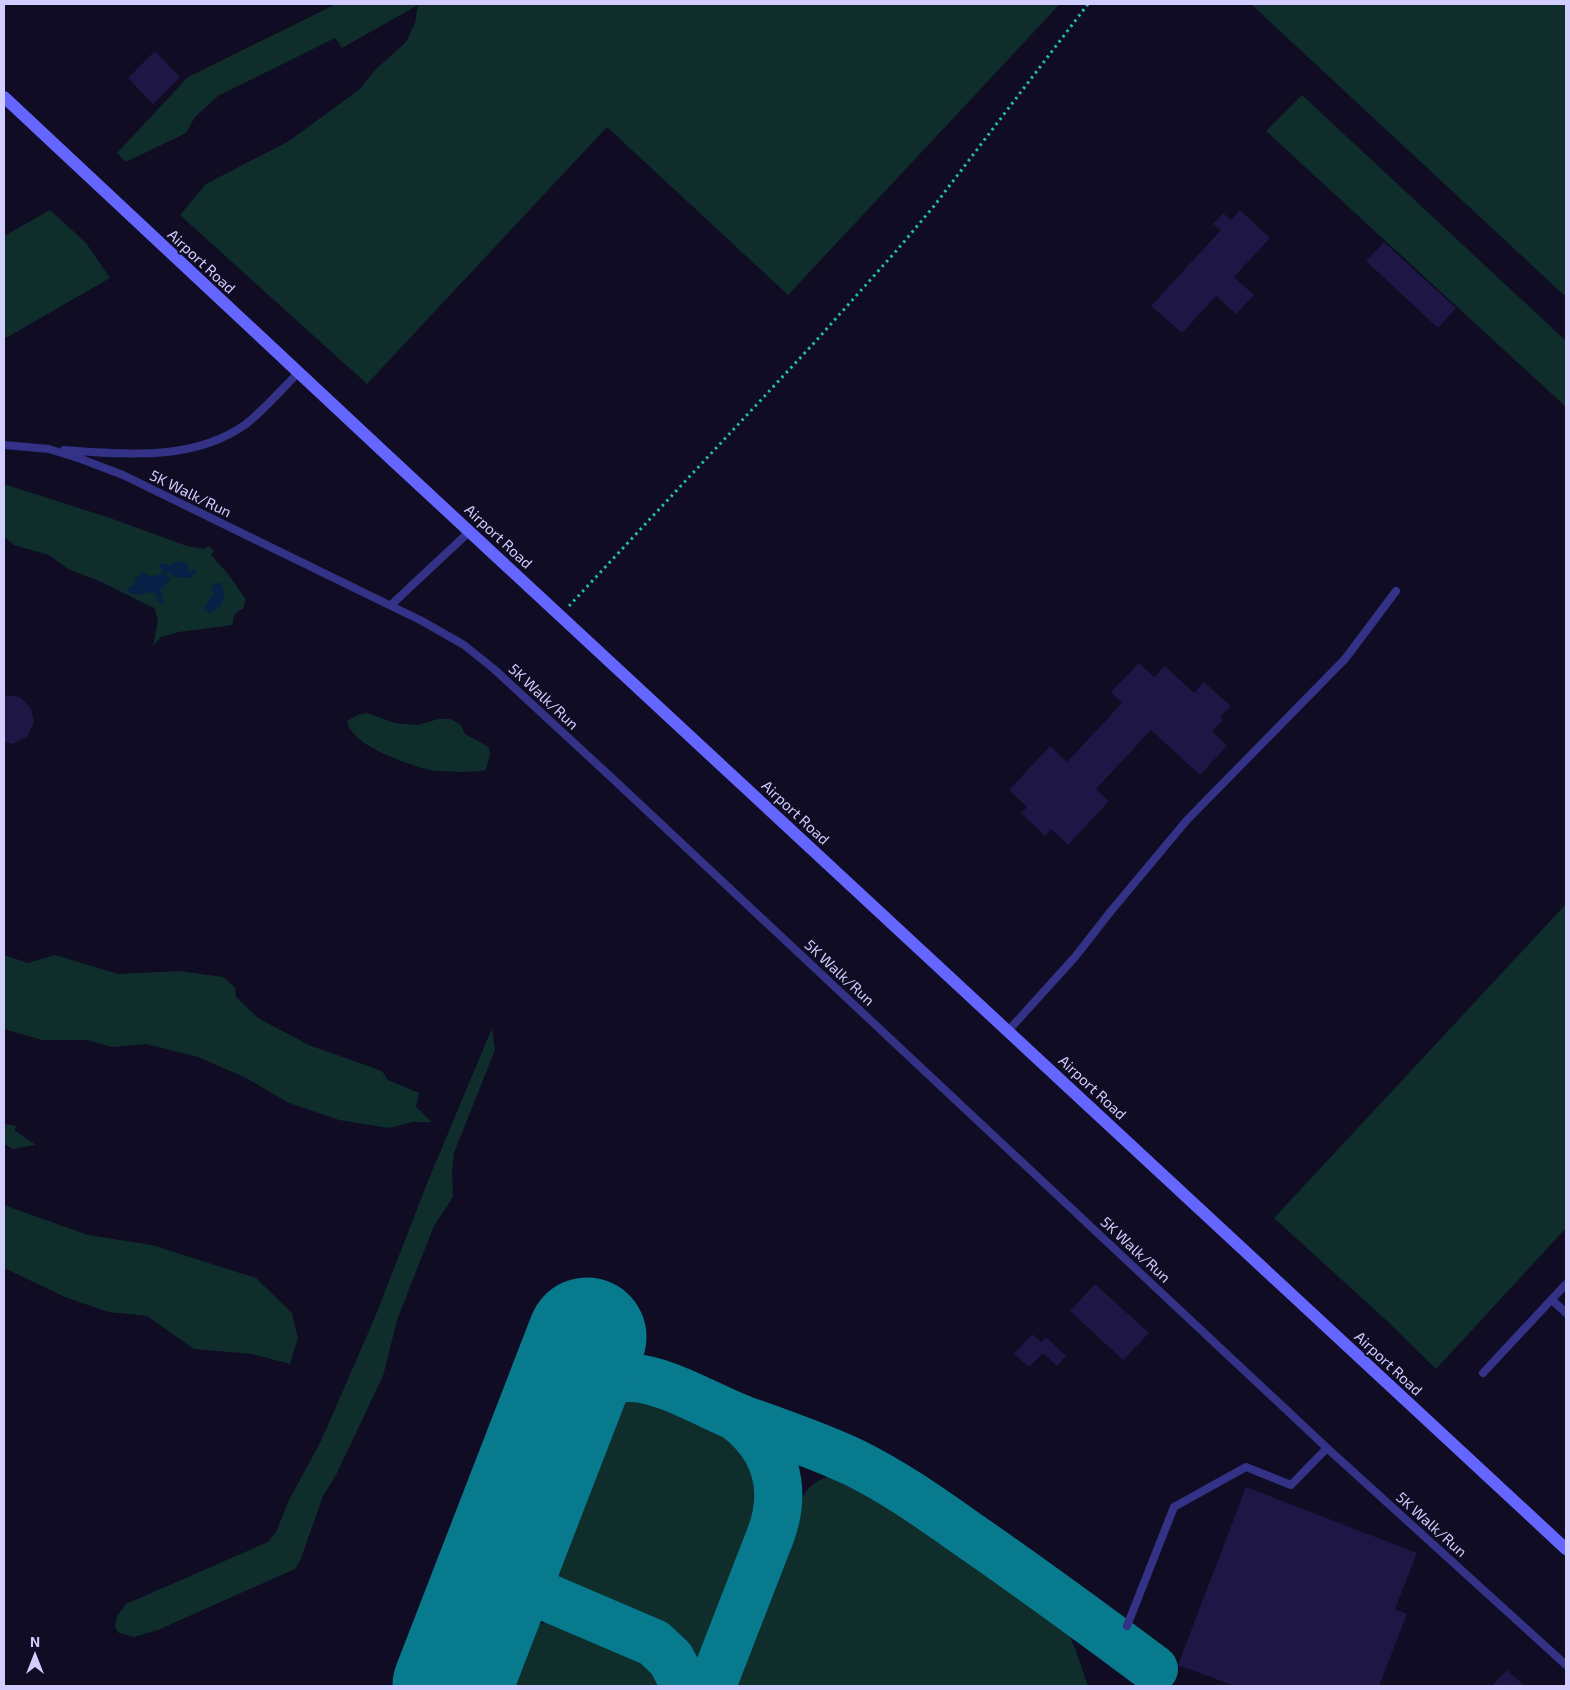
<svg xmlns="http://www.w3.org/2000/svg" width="1570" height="1690" viewBox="0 0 1570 1690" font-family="'Exo 2',sans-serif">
<rect width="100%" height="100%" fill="#0f0c23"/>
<path fill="#0e2d2b" d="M336,4h724l-272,291 -181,-168 -240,257 -187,-169 26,-31 83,-43 71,-52 14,-18 32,-29 9,-19 3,-18 -76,43 -7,-10 -117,58 -23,21 -9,16 -60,29 -9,-9 71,-76z
M1251,4h315v293z
M1302,95l264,246v66l-300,-276z
M50,210l36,33 24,35 -106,61v-103z
M4,484l106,34 77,28 17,3 4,-3 6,5 -3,4 18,20 17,25 -3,9c-8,3 -11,9 -10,16l-54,7 -18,5 -8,9 5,-26 -4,-12 -55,-27 -31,-12 -19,-14 -35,-10 -10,-8z
M367,713l28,10 23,2 20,-6h12l10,5 5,10 24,13 1,8 -4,15c-9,3 -46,2 -56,0 -23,-6 -79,-24 -83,-49l11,-6z
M1566,904v324l-130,141 -50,-49 -112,-102z
M4,955l24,8 27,-8 63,19 61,-3 44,6 12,10 1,10 22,21 51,27 73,26 6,9 31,13 -3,14 16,15h-19l-24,6 -50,-8 -50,-17 -45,-26 -46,-20 -52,-13 -34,3 -25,-7h-45l-38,-11z
M492,1028l3,22 -41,103 -2,19 1,25 -19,29 -37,94 -14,56 -47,99 -13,21 -23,65 -5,8 -137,61 -24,7 -15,-4 -4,-6 2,-11 9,-12 142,-62 8,-10 13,-32 32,-59 54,-124 53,-136z
M4,1124l13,2 -3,4 22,15 -23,4 -9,-5z
M4,1205l84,30 64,10 104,33 36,35 6,25 -8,26 -38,-10 -58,-5 -47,-33 -39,-4 -43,-15 -61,-29z
M630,1393c18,0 35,10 51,16 18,7 37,13 53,25 25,18 34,59 25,87l-60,155 -16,-30 -18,-16 -104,-44 -10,-21 -2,-16 55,-142 13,-11z
M838,1475l12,3 47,27 148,103 -1,1 23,21 8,18 13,38h-359l74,-190c8,-13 20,-20 35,-21z
M552,1622l84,33 21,12 8,19h-169l17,-44 16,-17z"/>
<path fill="#072046" d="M177,561l11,3 2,8 5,-4 1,4 -5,6 -15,-1 -9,-5 -3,2 7,4 -6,8 -5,3 4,13 -4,1 -4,-4 1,-5 -7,-2 -11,3 -12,-3 2,-5 5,-2 1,-7 4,-2 3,-5 7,5 12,-1 2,-4 -4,-5 3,-3 7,2z
M221,582l4,14 -6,12 -9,5 -6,-5 7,-12 3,-2 -2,-3 1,-6z"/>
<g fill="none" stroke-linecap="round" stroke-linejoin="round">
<path stroke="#087a8e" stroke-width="48" d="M566,1393c21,-6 44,-16 66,-15 32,1 75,27 105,39 40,15 81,28 120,47 46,23 87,54 129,83 57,40 113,81 168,122
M495,1575l159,68 17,16 14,27
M712,1686l59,-152c17,-47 4,-88 -36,-118"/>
<path stroke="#087a8e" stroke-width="119" d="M452,1686l135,-349"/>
</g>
<path fill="#1e1645" d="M155,51l25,26 -27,27 -25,-26z
M1240,210l30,28 -36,39 20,18 -18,19 -20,-18 -34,37 -31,-27 70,-76 -8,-6 10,-11 8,7z
M1384,242l72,66 -18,20 -72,-67z
M1139,663l15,14 11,-11 29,27 10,-11 27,24 -11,11 3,3 -11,11 15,15 -27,29 -49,-45 -55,59 13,12 -41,44 -17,-16 -6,7 -24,-23 6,-6 -18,-17 41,-44 17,16 55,-59 -11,-11z
M4,695l16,2 11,11 3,15 -7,14 -14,7 -9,-2z
M1095,1284l54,49 -26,27 -53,-49z
M1032,1334l9,8 5,-5 20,19 -9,10 -14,-13 -14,14 -15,-13z
M1246,1487l171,66 -22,56 12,5 -28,72h-144l-57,-21z
M1507,1670l18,16h-33z"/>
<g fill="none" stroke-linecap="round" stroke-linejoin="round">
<path stroke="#23bdae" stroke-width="3" stroke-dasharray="2.5 4" stroke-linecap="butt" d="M569,606l245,-263 83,-93 37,-44 154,-202"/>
<path stroke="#333286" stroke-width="8" d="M4,445l45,4 32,10 42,16 299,146 42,24 30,24 118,109 715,670 239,217
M64,450c61,4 129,12 182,-26 19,-15 35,-34 52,-51
M391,605l78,-73
M1008,1031l67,-74 36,-46 76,-91 158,-161 51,-68
M1552,1300l14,13
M1483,1373l83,-89
M1127,1626l47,-119 72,-40 45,18 36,-37"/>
<path stroke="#6466ff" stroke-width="12" d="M4,97l385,360 1177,1092"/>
</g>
<g text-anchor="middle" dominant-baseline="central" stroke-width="4" stroke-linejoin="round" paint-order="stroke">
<g font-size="15" fill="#d1cdff" stroke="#0f0c23">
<text transform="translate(202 261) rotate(43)">Airport Road</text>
<text transform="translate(191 493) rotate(26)">5K Walk/Run</text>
<text transform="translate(499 536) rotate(43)">Airport Road</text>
<text transform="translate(544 696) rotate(43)">5K Walk/Run</text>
<text transform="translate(796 812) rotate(43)">Airport Road</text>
<text transform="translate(840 972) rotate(43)">5K Walk/Run</text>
<text transform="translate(1093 1087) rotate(43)">Airport Road</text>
<text transform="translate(1136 1249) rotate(43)">5K Walk/Run</text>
<text transform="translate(1389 1363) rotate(43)">Airport Road</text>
<text transform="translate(1432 1524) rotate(42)">5K Walk/Run</text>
</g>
</g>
<rect width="1570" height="1690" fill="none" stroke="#d1cdff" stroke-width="10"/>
<g transform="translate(35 1655)" stroke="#0f0c23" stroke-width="4" paint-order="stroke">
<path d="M0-4L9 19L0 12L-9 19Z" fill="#d1cdff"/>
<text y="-8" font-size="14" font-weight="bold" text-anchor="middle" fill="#d1cdff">N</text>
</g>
</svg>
